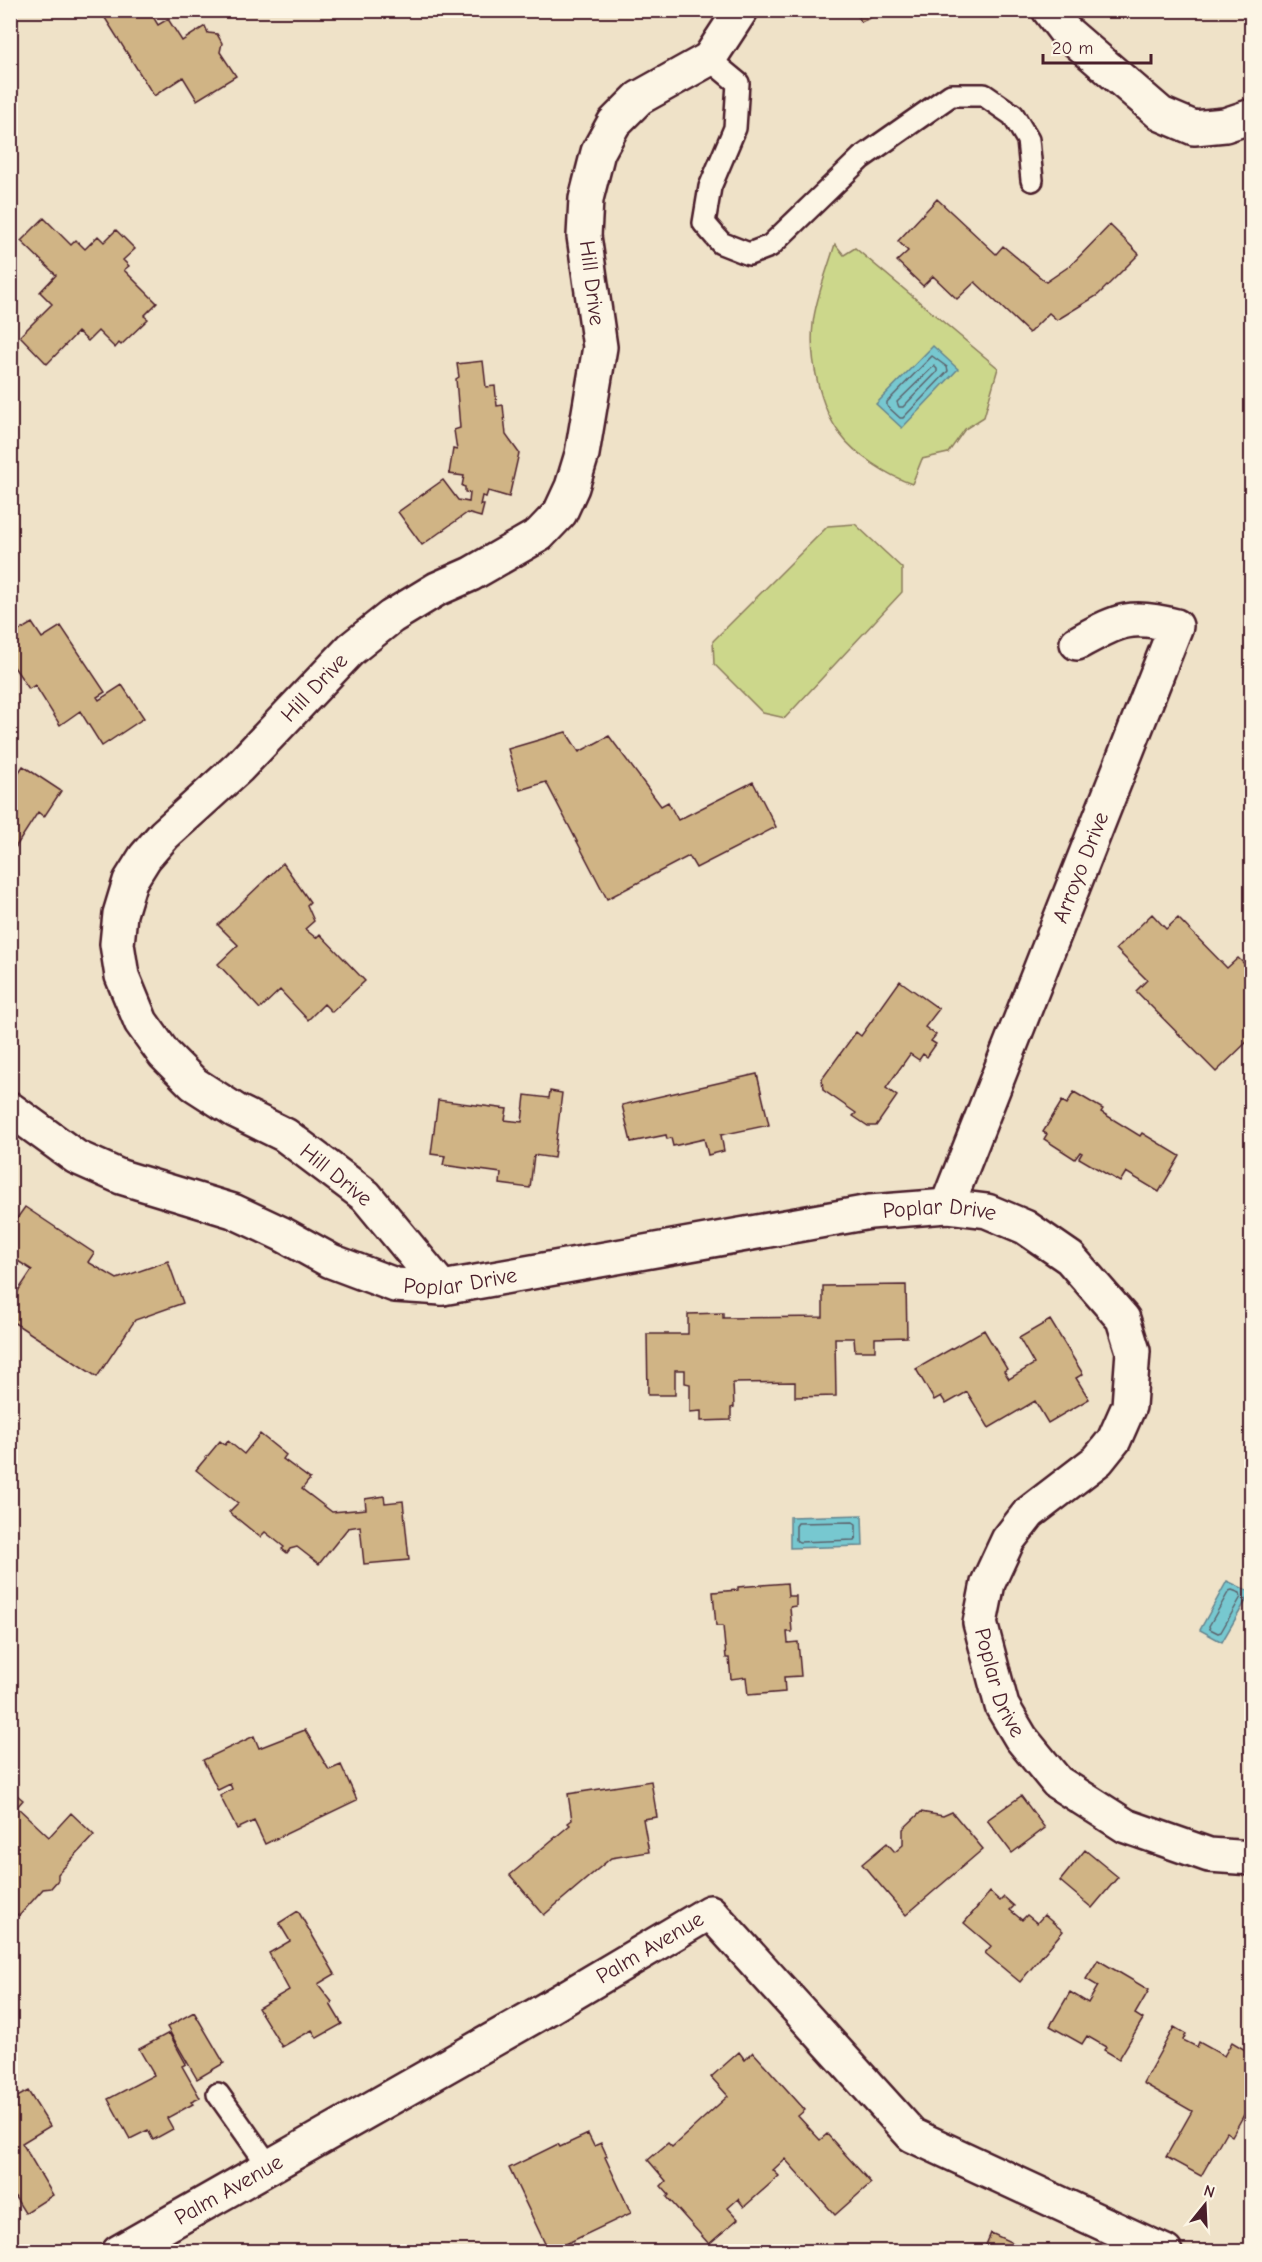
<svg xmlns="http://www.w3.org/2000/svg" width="1262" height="2262" viewBox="0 0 1262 2262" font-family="'Comic Neue',sans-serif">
<rect width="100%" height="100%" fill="#efe2c8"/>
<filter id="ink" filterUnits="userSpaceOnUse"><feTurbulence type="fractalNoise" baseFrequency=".0167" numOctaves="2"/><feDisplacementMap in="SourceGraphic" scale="12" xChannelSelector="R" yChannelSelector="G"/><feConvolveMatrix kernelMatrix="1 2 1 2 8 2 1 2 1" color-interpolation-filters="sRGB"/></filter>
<g filter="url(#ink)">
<path fill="#ccd78b" stroke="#8b7b5b" stroke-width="1.5" d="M835,244l9,11 11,-7 143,120 -14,49 -19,12 -17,24 -26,6 -10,25c-23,-8 -57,-29 -72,-50 -20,-27 -31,-76 -27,-110 2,-24 15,-56 22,-80z
M855,524l47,44v24l-117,126 -22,-5 -49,-49 -1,-23 115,-115z"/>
<path fill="#77c8d0" stroke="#65848e" stroke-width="1.5" d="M933,346l25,23 -56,59 -26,-24z
M862,1515l1,31 -73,2v-31z
M1227,1581l24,11 -29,50 -22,-12z"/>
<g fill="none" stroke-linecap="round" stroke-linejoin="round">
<path stroke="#5c636d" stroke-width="1.5" d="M932,356l15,11 1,4 -45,47h-3l-13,-12v-4z
M934,366l3,3v3l-34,35h-4l-2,-5z
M853,1522l3,2v13l-2,3 -55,2 -3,-2v-14l2,-3z
M1232,1590l8,3 1,4 -20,35 -3,1 -8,-4 -1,-3 20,-35z"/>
</g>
<path fill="#d0b485" stroke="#4a1f2b" stroke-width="1.5" d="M100,10h49l9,15 10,-6 14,22 23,-15 3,7 9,1 5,9 -2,9 16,24 -39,24 -14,-23 -29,19z
M855,10h32l-26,12z
M937,199l59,55 7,-8 43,36 25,-17 39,-40 29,29 -41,41 -41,25 -8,-7 -20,20 -54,-51 -18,17 -24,-23 -10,10 -26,-25 11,-10 -10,-10z
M44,218l27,27 5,-5 9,9 13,-13 6,6 12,-12 19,19 -12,11 6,6 -5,4 33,33 -13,13 4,3 -27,26 -2,-2 -4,5 -17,-17 -10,10 -10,-9 -31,32 -27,-28 32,-32 -12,-12 16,-17 -35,-34z
M483,361l3,26 9,-1 2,20 6,-1 3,30 13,18 -10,44 -21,-6 -2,6 -4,-1 -2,9h4l-3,12 -14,-4 -45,32 -24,-33 45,-32 15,20 11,2 1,-9 -5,-1v-5l-3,-1 2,-10 -15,-2 4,-25 4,1 -3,-20 6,-2 -4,-49 3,-2 -2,-13z
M32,623l10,15 19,-12 44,66 -8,5 2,3 23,-15 22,33 -42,28 -22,-35 -20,14 -25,-40 -6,4 -19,-28v-25z
M566,732l13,20 30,-16 52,70 7,-4 10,18 75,-38 23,45 -80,41 -7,-12 -82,43 -61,-117 -26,8 -12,-41z
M23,766l38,25 -17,26 -6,-5 -25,39 -3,-1v-56l2,-3 -2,-6z
M283,863l27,39 -3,3 7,16 -9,8 11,9 4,-4 45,47 -33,31 -8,-8 -16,16 -28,-30 -20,19 -42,-45 20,-19 -20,-20z
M1152,914l14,15 12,-11 49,50 11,-10 14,13v66l-36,35 -80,-81 11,-11 -31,-31z
M900,981l39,28 -14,18 11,8 -5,6 5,3 -9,13 -4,-3 -4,6 -9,-6 -24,34 11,8 -21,30h-8l-15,-10 3,-3 -33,-23 -1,-11 34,-47 5,4z
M757,1074l12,51 -48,10 3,16 -16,4 -4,-16 -31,7 -2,-8 -4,1 -1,-4 -35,7 -9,-37z
M550,1091l12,2 -8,65 -20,-3 -4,33 -30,-4 1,-11 -58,-8 2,-9 -14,-2 7,-54 69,9 -2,11 17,2 3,-27 24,3z
M1074,1092l29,17 -2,3 39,24 2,-3 38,23 -21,36 -33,-20 -6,10 -41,-24 3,-5 -2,-1 -5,7 -31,-20 3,-5 -4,-2 19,-31 5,3z
M25,1207l69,46 -6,9 29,17 51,-18 15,42 -48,17 -38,57 -87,-57v-17l22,-33 -22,-14v-28z
M906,1285l1,52 -32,1v13h-20l-1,-13h-19l1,58 -41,1v-15l-62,1 1,24 -3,1v12l-30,1v-10l-11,1v-28l-5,-1v-13h-10v25h-27l-1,-61h41v-20l35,-1v5l100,-1v-31z
M1050,1320l33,54 -7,4 13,21 -41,24 -13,-22 -46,27 -22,-36 -21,12 -5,-8 -7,4 -18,-31 68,-39 23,39 -3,2 5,8 25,-15 -15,-26z
M260,1434l26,21 -3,4 27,20 -8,10 30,23 34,-3 -1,-10 19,-3 1,7 18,-2 6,59 -45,4 -4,-38 -12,2 -29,36 -22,-17 -7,2 -3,4 -5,-4 2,-2 -19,-15 -5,5 -31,-25 9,-9 -42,-33 24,-29 5,4 3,-4 16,13z
M787,1583l1,13h8v10l-6,1 2,25h-5l1,11 10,-1 3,34 -17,1 1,15 -37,3 -2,-18 -15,2 -2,-21h-3l-3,-32h-7l-3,-34 25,-2v-3z
M305,1730l24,40 12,-5 16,35 -92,44 -11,-23 -17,8 -17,-33 12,-7 -2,-5 -12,6 -15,-30 51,-24 5,12z
M651,1781l6,36 -14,2 6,33 -38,6 -67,57 -34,-40 60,-50 -2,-2 4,-3 -4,-26z
M10,1789l13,11 -6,7 32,30 22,-24 23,22 -36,39v6l-7,8 -8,1 -24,27 -9,-8z
M1021,1796l24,32 -33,25 -25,-33z
M921,1812l22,4 9,-4 31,37 -77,66 -44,-51 25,-21 8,9 8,-7v-16z
M1085,1850l33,27 -26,31 -32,-27z
M990,1892l10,9 4,-4 10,9 -4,4 12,10 5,-5 10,8 7,-8 19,16 -43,51 -35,-29 6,-7 -27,-23z
M298,1911l37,63 -17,10 14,18 -2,2 12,20 -25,14 -5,-8 -30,17 -24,-39 31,-18 -20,-37 21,-12 -11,-18z
M1098,1960l51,30 -14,24 8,5 -24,40 -15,-9 2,-3 -19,-11 -5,8 -32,-18 20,-34 18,11 10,-17 -12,-7z
M194,2012l30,51 -27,16 -30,-52z
M1174,2027l12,7 -3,6 14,7 2,-5 25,14 8,-14 20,12v35l-8,12 6,3 -18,32 -6,-4 -25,44 -35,-19 26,-46 -49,-28z
M169,2033l17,31 -4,2 18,32 -9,4 2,2 -26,14 6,11 -20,11 -5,-10 -18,9 -22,-40 46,-24 -15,-26z
M739,2052l6,8 8,-8 52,58 -7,6 22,24 7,-6 44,49 -36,32 -50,-56 -12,11 6,6 -35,31 -6,-8 -10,9 10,11 -29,25 -42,-47 2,-2 -8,-9 5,-5 -18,-21 20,-17 4,4 56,-51 -17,-19z
M28,2091l22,35 -28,17 31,52 -28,18 -13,-21 -2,1v-92z
M588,2134l6,12 7,-3 6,13 -2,1 26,56 -82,39 -40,-84 49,-24 2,3z
M991,2233l41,19h-49z"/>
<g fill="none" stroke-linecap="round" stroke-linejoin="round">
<defs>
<path id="lane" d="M709,59l29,24 -3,45 -25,59 -6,36 17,20 28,11 21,-8 91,-88 90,-63h33l29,20 15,25 4,40
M218,2094l51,72"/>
<g id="street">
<path d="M1049,10l16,21 96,83 33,14 31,-3 27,-9"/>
<path id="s1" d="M10,1109l66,48 45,20 112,34 49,23 49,27 64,24 47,3 428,-76 77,-6 40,5 38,16 45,31 53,61 10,32 -4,55 -15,34 -16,20 -69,53 -21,27 -20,43 -8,40 22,83 19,32 36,44 69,44 83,29 43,3"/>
<path id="s2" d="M947,1206l229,-580c-47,-13 -58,-5 -99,17"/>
<path id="s3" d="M442,1288l-76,-92 -81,-61 -49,-24 -42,-27 -30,-30 -23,-32 -19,-46 -5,-32 3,-30 10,-33 15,-24 19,-22 75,-68 112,-118 40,-32 46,-28 34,-15 68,-39 21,-22 12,-26 10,-33 18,-107 -16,-111 2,-37 12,-47 16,-29 25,-25 70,-39 32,-49"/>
<path id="s4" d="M119,2252l419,-238 172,-102 202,223 253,117"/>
</g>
</defs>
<use href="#lane" stroke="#4a1f2b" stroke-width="26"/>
<use href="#street" stroke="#4a1f2b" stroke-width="38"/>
<use href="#lane" stroke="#fcf5e5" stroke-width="21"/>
<use href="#street" stroke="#fcf5e5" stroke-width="33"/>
</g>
</g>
<g text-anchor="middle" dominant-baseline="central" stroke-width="5" stroke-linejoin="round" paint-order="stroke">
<g font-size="22" fill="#4a1f2b" stroke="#fcf5e5">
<text transform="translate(592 283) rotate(83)">Hill Drive</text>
<text stroke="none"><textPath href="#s3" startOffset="822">Hill Drive</textPath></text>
<text stroke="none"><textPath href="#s2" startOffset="364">Arroyo Drive</textPath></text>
<text transform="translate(336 1175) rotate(39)">Hill Drive</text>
<text stroke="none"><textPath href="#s1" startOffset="978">Poplar Drive</textPath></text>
<text stroke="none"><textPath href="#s1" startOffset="492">Poplar Drive</textPath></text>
<text stroke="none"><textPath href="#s1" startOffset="1626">Poplar Drive</textPath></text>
<text stroke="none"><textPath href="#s4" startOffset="612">Palm Avenue</textPath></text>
<text stroke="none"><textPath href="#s4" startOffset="126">Palm Avenue</textPath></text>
</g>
</g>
<rect width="1262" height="2262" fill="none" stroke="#fcf5e5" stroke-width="36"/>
<rect x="18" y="18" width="1226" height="2226" fill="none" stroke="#4a1f2b" stroke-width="2" filter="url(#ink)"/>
<g transform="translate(1205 2205) rotate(18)" stroke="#fcf5e5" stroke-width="4.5" paint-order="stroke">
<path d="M0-4.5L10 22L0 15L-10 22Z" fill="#4a1f2b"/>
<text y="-9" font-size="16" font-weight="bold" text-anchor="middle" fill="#4a1f2b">N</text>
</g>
<path d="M1043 54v9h108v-9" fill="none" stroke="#4a1f2b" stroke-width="3"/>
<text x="1052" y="54" font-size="18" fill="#4a1f2b" stroke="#fcf5e5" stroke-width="4.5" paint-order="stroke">20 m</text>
</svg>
